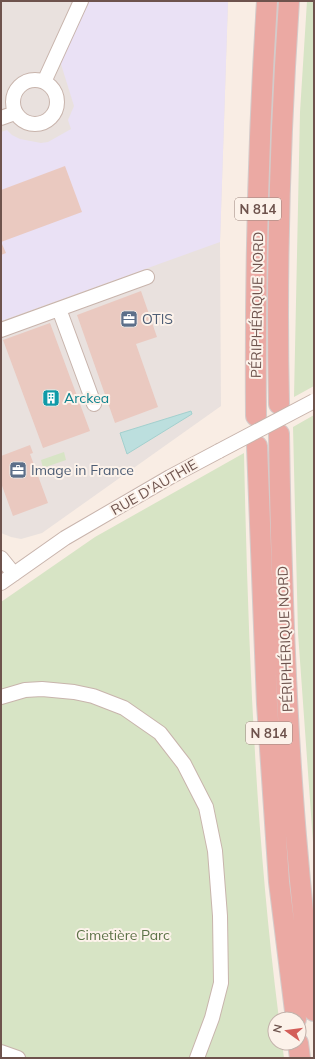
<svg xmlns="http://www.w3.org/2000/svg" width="315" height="1059" viewBox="0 0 315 1059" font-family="Mulish,sans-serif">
<rect width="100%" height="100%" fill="#f9ede4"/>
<path fill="#e9e1de" d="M1,1h227l-8,241 1,164 -179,127 -21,6 -10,-2 -10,-4z"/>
<path fill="#eae1f5" d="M89,1h139l-8,241 -219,79v-189l6,-2 5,5 8,4 21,4 7,-1 23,-13 -3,-9 6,-14 -14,-45 27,-57z"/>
<path fill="#d7e4c5" d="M307,1h7v385l-20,11 6,-285z
M314,415v441l-16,-223 -5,-206z
M64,452l2,8 -23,8 -2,-8z
M244,453c4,189 11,378 35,566h-4v24h7l2,15h-283v-456l94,-65z"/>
<path fill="#bcdfde" stroke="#a3d0ce" d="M191,411l1,3 -65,40 -7,-21z"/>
<path fill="#eac9c0" d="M65,166l17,46 -81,30v-52z
M1,244h1l4,9 -5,2z
M141,291l16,46 -21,7 22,63 -43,16 -38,-108z
M50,323l40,108 -47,17 -40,-108z
M30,445l3,8 -3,1 18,49 -35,13 -12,-33v-27z"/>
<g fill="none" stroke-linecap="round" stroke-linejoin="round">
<defs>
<path id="minor" d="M13 102a22 22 0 1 1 44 0a22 22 0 1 1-44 0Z
M44,82l37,-81
M1,118l14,-5
M59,309l35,95
M1,330l146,-53
M1,558l13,16
M1,583l64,-45 105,-61 49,-26
M1,697l24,-7 17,-1 32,3 19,4 31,12 36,25 24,31 22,43 9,44 5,65 1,67 -9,35 -15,40
M1,1052l17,6"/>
<path id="highway" d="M279,404c-3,-134 1,-269 10,-403
M256,416c-1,-138 2,-277 11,-415
M279,434c2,134 6,269 17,402 5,59 11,117 18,175
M257,446l10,258 12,178 17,137
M298,1043l2,15"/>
</defs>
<use href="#minor" stroke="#c8b4ac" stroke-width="16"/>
<use href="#highway" stroke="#d4cbca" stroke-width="22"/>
<use href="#minor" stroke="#fff" stroke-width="14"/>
<use href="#highway" stroke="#eba9a3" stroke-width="20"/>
<defs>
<path id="minor-bridge" d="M219,451l95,-50"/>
</defs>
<use href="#minor-bridge" stroke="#c8b4ac" stroke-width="16" stroke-linecap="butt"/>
<use href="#minor-bridge" stroke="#fff" stroke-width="14"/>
</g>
<defs>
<symbol id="office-square" viewBox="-11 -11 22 22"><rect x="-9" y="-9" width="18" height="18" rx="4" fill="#5c6f8a" stroke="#fcf2ea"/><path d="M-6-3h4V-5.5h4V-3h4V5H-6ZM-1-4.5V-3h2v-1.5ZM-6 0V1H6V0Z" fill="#fff"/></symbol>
<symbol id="building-square" viewBox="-11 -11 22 22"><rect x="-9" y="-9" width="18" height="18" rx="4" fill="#0f9aa8" stroke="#fcf2ea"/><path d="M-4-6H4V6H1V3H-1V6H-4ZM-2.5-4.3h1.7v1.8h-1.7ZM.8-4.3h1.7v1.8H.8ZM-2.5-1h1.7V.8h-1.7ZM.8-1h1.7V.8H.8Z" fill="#fff"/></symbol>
</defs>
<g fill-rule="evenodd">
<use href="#office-square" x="119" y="309" width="20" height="20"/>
<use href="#building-square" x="41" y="388" width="20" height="20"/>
<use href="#office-square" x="8" y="460" width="20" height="20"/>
</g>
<g text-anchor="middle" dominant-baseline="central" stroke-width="4" stroke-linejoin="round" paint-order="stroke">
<g fill="#fcf2ea" stroke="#99837c" stroke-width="1">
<rect x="235" y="198" width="46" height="22" rx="3"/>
<rect x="246" y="722" width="46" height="22" rx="3"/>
</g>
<g font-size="13" font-weight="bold" fill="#6e534d">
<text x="258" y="209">N 814</text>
<text x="269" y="733">N 814</text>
</g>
<g font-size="14" fill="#6e534d" stroke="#fcf2ea">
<text transform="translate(257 305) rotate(-89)">PÉRIPHÉRIQUE NORD</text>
<text transform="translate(154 487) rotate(-30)">RUE D'AUTHIE</text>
<text transform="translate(285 639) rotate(-92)">PÉRIPHÉRIQUE NORD</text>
</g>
<g font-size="14" fill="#4e5e75" stroke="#fcf2ea" text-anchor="start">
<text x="142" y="319">OTIS</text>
<text x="31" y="470">Image in France</text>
</g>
<g font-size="14" fill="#0d838f" stroke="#fcf2ea" text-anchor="start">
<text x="64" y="398">Arckea</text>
</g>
<g font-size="14" fill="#5c7247" stroke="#fcf2ea">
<text x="123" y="935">Cimetière Parc</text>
</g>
</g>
<rect width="315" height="1059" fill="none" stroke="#6e534d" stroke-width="4"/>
<g transform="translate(287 1031) rotate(284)"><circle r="19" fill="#fcf2ea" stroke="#c3b2ab"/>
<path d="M0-3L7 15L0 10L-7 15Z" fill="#d35e59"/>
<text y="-6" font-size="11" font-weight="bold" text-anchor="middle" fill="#6e534d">N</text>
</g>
</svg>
